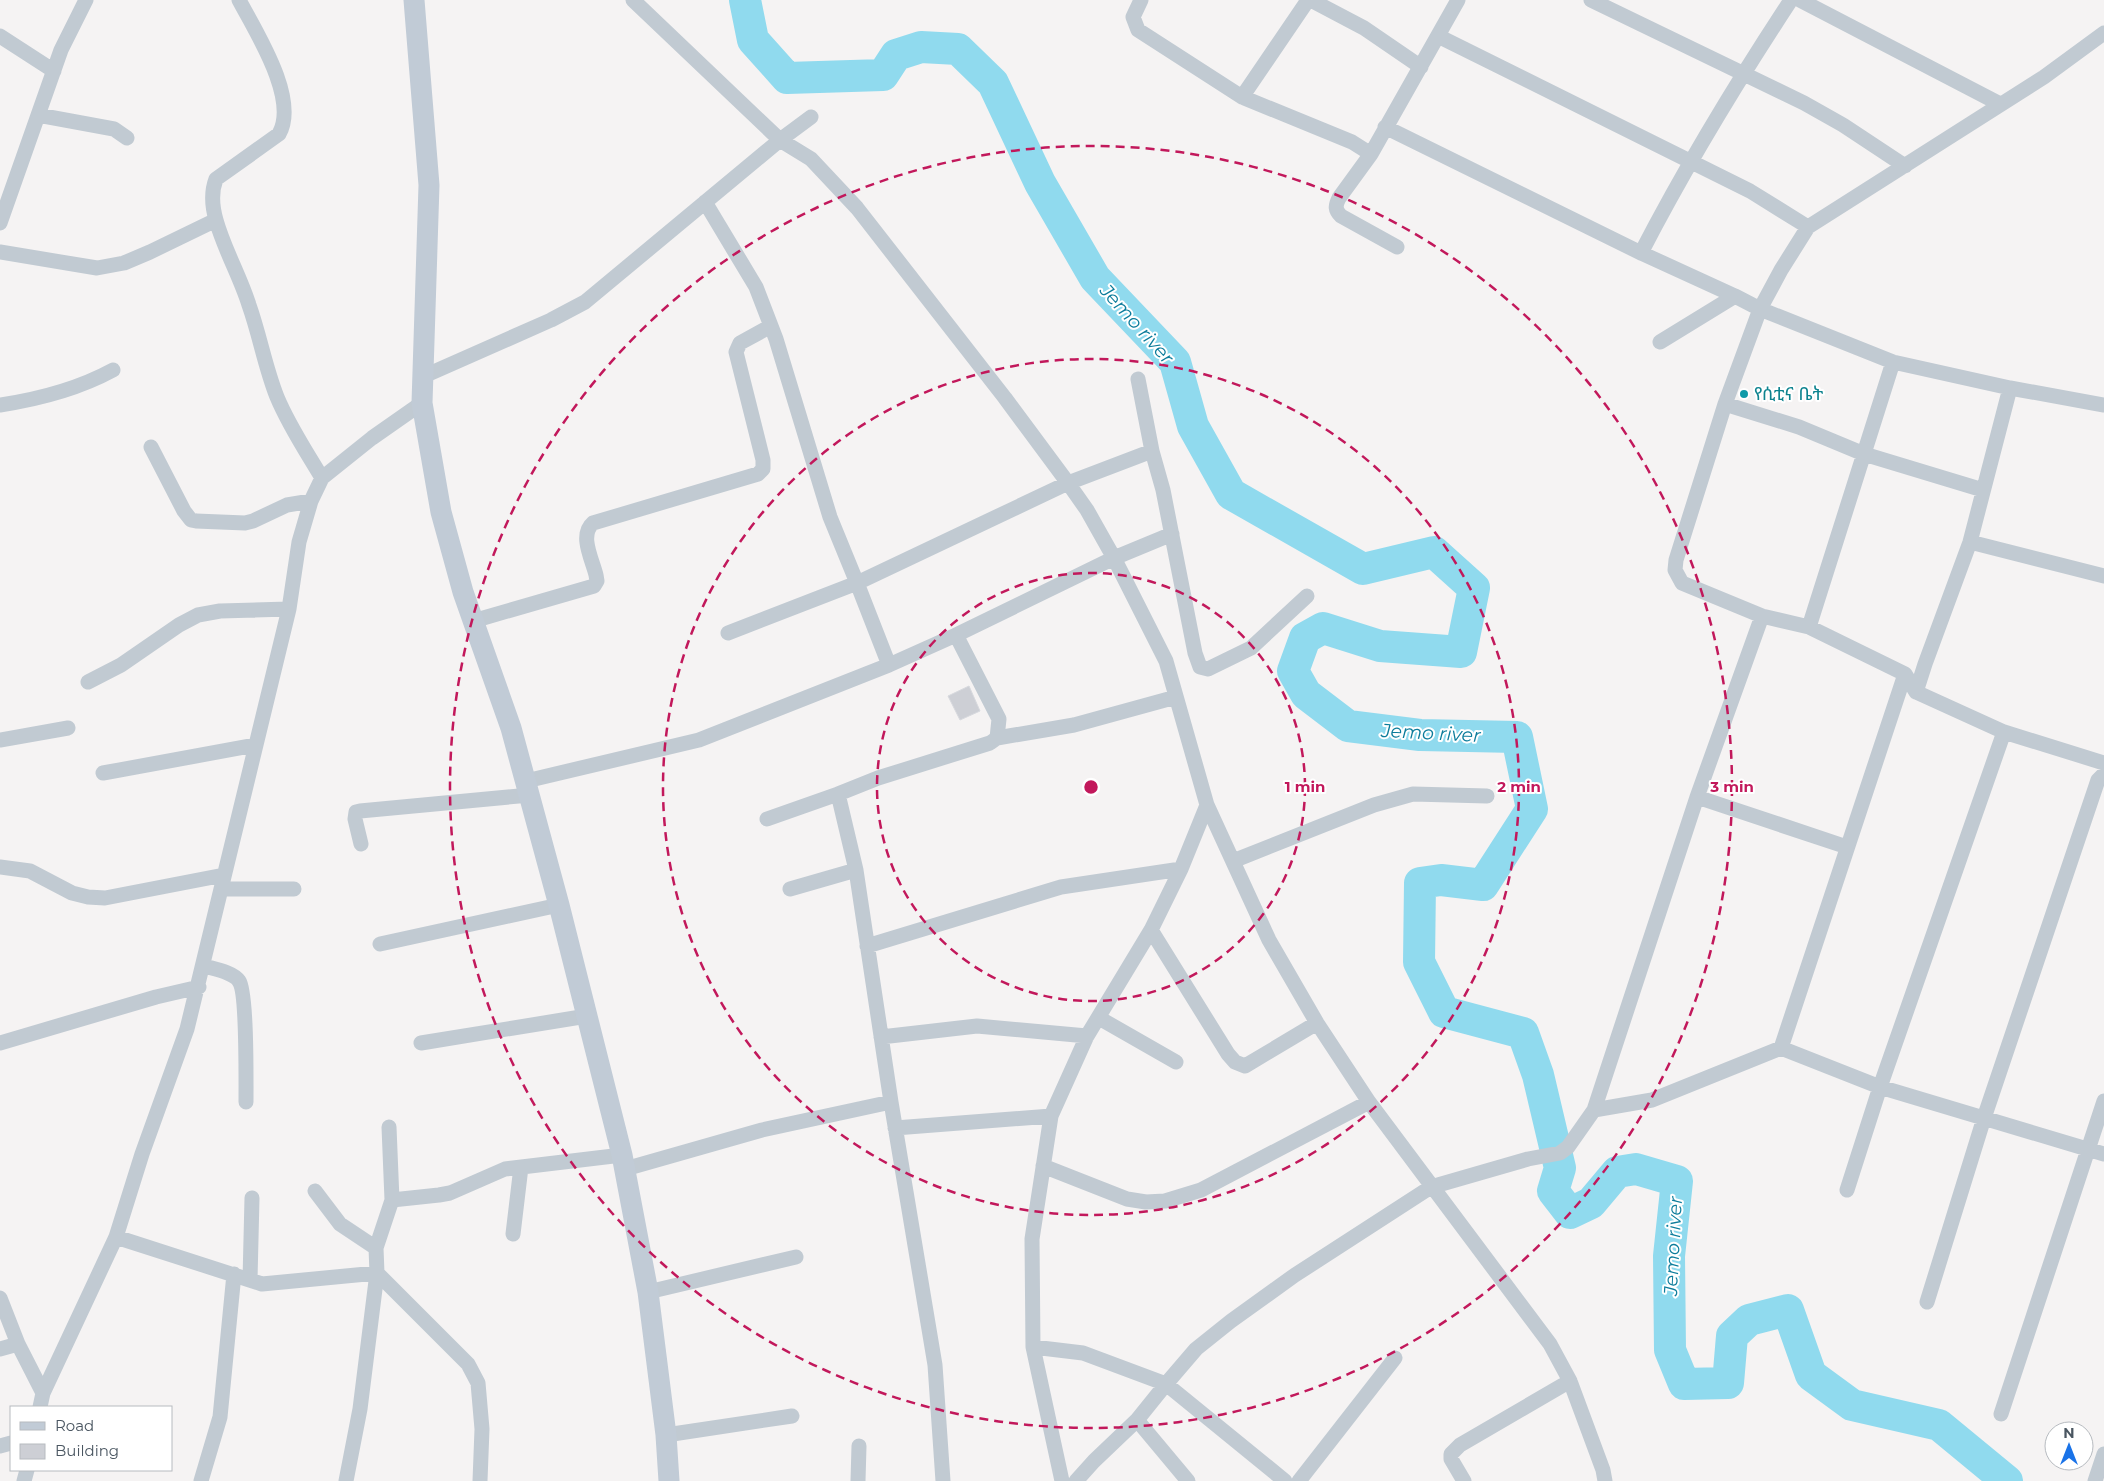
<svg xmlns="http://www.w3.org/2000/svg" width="2104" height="1481" viewBox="0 0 2104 1481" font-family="Montserrat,'Noto Sans Ethiopic',sans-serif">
<rect width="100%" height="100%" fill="#f5f3f3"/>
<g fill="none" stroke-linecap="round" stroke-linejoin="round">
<path stroke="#90daee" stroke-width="32" d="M745,0l8,40 34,38 96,-3 13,-20 25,-8 37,2 35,34 47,100 55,95 80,84 18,64 38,68 132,75 71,-17 40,36 -13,64 -81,-6 -57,-18 -18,10 -12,33 13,23 42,32 72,9 97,2 15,72 -49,76 -42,-5 -21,3 -1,79 25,50 79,21 15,42 22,93 -7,23 17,22 21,-10 26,-31 19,-3 41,12 -8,75 1,94 14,34 44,-1 4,-47 17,-16 39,-10 23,65 41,30 87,20 68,56"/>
</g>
<path fill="#cdcfd5" stroke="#d7d9de" d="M969,686l11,25 -20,9 -12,-24z"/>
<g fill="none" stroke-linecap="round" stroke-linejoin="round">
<path stroke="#c1cad2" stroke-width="15" d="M239,0c17,32 60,99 40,134l-63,45c-5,13 -4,27 0,41 8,29 24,56 33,85 11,31 16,62 28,92 12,29 29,54 45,81
M1141,0l-8,17 5,13 104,67 110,45 19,12
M1311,0l53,28 57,39
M1591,0l213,103 39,22 62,41
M1800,0l200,104
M2104,33l-60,44 -236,150 -27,43 -21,39 -35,95 -49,156 -1,10 7,13 80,33 47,11 96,47 11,18 88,40 100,31
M0,36l54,35
M1438,36l312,155 58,36
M1242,97l66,-97
M38,115l76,14 13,9
M1385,127l256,126 94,43
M705,202l51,85 20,52 54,178 27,66 211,-100 84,-32
M0,223l61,-173 25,-50
M1397,247l-56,-31c-6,-6 -6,-10 -2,-18l32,-44 87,-154
M0,252l97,16 27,-5 26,-11 66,-32
M1641,253c45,-87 96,-171 150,-253
M1660,342l75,-46 25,13 133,53 117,26 94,17
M422,377l129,-57 34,-18 195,-162 31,-23
M1138,379l14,72 11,39 32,163 5,14 8,2 43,-21 56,-52
M1725,404l74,23 65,27 119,36
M0,405c40,-6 78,-16 113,-35
M151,447l33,64 7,9 5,1 49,2 8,-2 34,-16 24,-4
M1172,534l-58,24 52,103 41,144
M1970,542l134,34
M473,621l121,-35 3,-5 -1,-6c-4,-16 -17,-40 -3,-52l165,-49 5,-5v-9l-27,-108 4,-9 31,-17
M1809,627l84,-265
M728,633l129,-50 32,82
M88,682l33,-17 58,-40 19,-10 22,-4 69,-2
M1916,692l9,-28 45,-122 40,-154
M997,738l77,-13 102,-28
M0,740l68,-12
M103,773l153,-28
M526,781l173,-41 190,-75 67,-30 158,-77 -27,-48 -19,-27 -63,-85 -148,-190 -46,-49 -31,-19 -147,-140
M1697,797l150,50
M767,819l71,-25
M361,844l-6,-25 1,-7 4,-1 170,-16
M1233,861l141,-56 39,-11 74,2
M0,867l30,4 42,22 16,4 17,1 119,-23
M221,889h73
M790,889l66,-19
M1151,930l77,124 7,8 10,4 72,-43
M380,944l179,-39
M867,946l194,-59 120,-18
M204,966c10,3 29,6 35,15 8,11 7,102 7,121
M1099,1018l77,44
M881,1037l96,-11 110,10
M0,1043l156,-46 43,-10
M421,1043l166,-27
M1781,1048l124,-374
M1594,1110l58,-10 129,-52 99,39 224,67
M1051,1116l36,-80 64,-106 30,-61 26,-64 62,135 48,83 52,79 181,242 20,37 33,89 2,11
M389,1127l3,73
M895,1128l156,-12 -19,123 1,108 29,134
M1043,1166l84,33 19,3 19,-1 36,-11 168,-88
M625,1169l137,-39 129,-28
M1847,1190l33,-103 124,-355
M315,1191l25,33 36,24
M513,1234l8,-67
M116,1237l146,47 115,-11
M377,1273l91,91 10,19 4,46 -2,52
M250,1280l2,-82
M648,1292l148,-35
M0,1298l18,46 25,49
M1927,1302l57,-184 114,-338 6,-6
M1033,1347l50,6 83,31 30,-35 35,-28 64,-46 136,-88 97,-28 32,-6 8,-6 26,-37 103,-313 65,-181
M0,1349l18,-5
M40,1407l3,-14 73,-156 26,-83 45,-125 102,-420 10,-67 12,-41 11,-23 50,-40 50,-35
M2001,1414l103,-313
M1137,1420l29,-36 119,97
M666,1435l126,-19
M0,1446l11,-3
M24,1481l3,-11
M201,1481l19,-64 14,-143
M346,1481l14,-72 17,-136 -1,-25 16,-48 47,-5 11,-2 55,-24 117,-14
M858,1481l1,-35
M943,1481l-8,-116 -44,-263 -35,-232 -18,-76 40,-16 112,-35 7,-5 2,-19 -43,-84
M1076,1481l18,-20 43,-41 51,61
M1299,1481l96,-123
M1464,1481l-13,-22v-5l9,-9 110,-64
M2095,1481l9,-27"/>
<path stroke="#c1cbd6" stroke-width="21" d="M414,0l15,185 -7,218 19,109 22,80 48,136 48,177 63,250 26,137 18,143 3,46"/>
</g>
<g fill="none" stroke="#c2185b" stroke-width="2.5" stroke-dasharray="9 6">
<circle cx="1091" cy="787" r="214"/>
<circle cx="1091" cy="787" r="428"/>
<circle cx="1091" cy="787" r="641"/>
</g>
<circle fill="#0f9aa8" stroke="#fff" stroke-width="2" cx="1744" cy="394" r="5"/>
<g text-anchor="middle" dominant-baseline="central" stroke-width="4" stroke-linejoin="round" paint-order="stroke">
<g font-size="18" fill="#0d838f" stroke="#fff" text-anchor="start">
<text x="1754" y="394">የሲቲና ቤት</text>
</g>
<g font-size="19" font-style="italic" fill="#0c7c9b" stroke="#fff">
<text transform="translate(1137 324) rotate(48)">Jemo river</text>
<text transform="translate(1431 733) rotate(3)">Jemo river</text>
<text transform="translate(1673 1246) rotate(-87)">Jemo river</text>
</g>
</g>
<circle cx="1091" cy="787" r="8" fill="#c2185b" stroke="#fff" stroke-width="2.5"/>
<g font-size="15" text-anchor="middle" font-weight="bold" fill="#c2185b" stroke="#fff" stroke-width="4" stroke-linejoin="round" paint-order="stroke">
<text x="1305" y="792">1 min</text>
<text x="1519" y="792">2 min</text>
<text x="1732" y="792">3 min</text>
</g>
<rect x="10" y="1406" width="162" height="65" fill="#ffffff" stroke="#b7bbc0"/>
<rect x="20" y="1422" width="25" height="8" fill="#c1cbd6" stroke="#b7bbc0"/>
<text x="55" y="1431" font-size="15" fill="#4a5661">Road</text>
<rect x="20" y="1444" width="25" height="15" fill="#cdcfd5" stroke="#b7bbc0"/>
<text x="55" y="1456" font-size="15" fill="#4a5661">Building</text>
<g transform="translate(2069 1446)"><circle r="24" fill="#ffffff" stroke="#b7bbc0"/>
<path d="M0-4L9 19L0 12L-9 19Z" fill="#1a73e8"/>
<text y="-8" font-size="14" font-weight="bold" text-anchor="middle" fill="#4a5661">N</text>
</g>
</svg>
